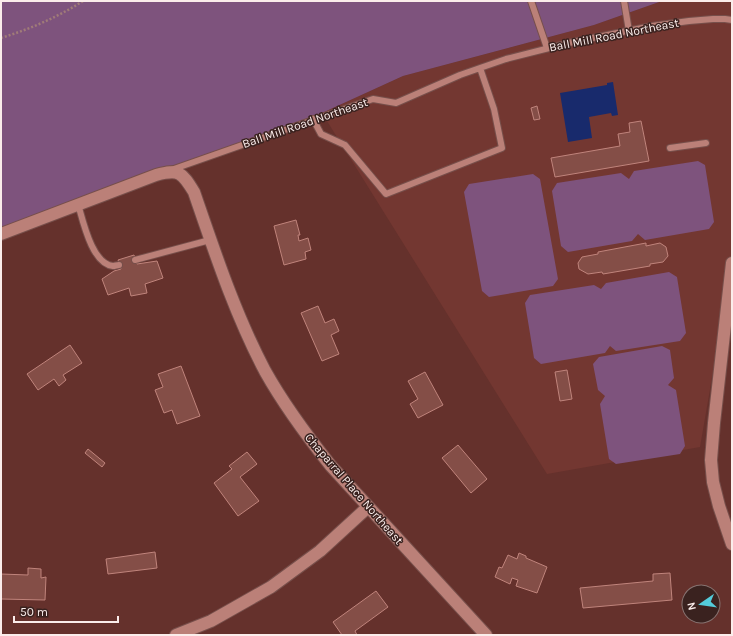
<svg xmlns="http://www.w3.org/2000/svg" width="733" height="636" viewBox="0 0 733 636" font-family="Karla,sans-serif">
<rect width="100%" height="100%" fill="#65312c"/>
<path fill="#733731" d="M662,1h70v261l-32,185 -153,27 -225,-361 81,-37 191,-51z"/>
<path fill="#7e537d" d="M1,1h661l-68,24 -191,51 -81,37 -140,52 -181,63z
M698,161l7,4 9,57 -5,7 -64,11 -7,-6 -6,7 -64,11 -7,-6 -9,-55 5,-8 64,-10 8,6 5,-8z
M533,174l7,5 18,100 -5,7 -64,11 -7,-6 -18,-99 5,-8z
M669,272l8,5 9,56 -6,8 -64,10 -6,-5 -5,7 -64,11 -7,-6 -9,-55 5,-8 64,-10 7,4 5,-6z
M662,346l8,4 4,28 -6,7 8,5 9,56 -5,8 -64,10 -7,-5 -9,-55 5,-8 -7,-6 -5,-26 6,-7z"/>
<path fill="#182a6c" d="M613,82l5,33 -6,1 -1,-3 -22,4 3,21 -24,4 -8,-49 47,-8v-2z"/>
<path fill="#844e47" stroke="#c0847c" d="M537,106l3,13 -6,1 -3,-12z
M641,121l8,40 -94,16 -4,-19 69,-12 -2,-12 12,-2 -1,-9z
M296,220l4,15h-2l1,6 9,-3 3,12 -6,2 1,7 -22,6 -10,-39z
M646,243v3l14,-3 6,4 2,9 -5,6 -13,2v2l-47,8 -1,-2 -14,2 -9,-5 -1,-6 4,-6 16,-3v-2z
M134,255l3,9 20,-3 6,17 -18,6 2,9 -16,3 -2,-8 -21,7 -6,-16 12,-8 7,-2 -3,-9z
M318,306l7,17 9,-4 5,12 -8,4 8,19 -17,7 -21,-48z
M70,345l12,18 -19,12 3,5 -7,6 -5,-7 -16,11 -11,-16z
M181,366l19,50 -23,8 -5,-14 -8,3 -9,-23 8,-3 -5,-13z
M567,370l5,29 -12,2 -5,-29z
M425,372l18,33 -25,13 -8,-14 8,-5 -10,-18z
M458,445l29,34 -16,14 -29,-35z
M88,449l17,14 -3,4 -17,-14z
M247,452l10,12 -17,13 19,24 -21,15 -24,-33 18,-14 -3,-3z
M155,552l2,16 -49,6 -2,-15z
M519,553l7,3v2l21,9 -10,26 -21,-7 2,-6 -6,-2 -2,6 -15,-7 4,-10 3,1 6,-13 9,4z
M28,568l13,1v9l5,-1 -1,23 -44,-1v-25l27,1z
M670,573l2,27 -89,8 -3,-20 73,-7v-7z
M376,591l12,16 -33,24 2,4h-15l-9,-13z"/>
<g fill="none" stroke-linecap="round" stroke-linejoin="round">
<defs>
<path id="lane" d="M531,1l16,47
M624,1l5,30
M313,119l8,15 24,11 41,49 116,-46 -8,-39 -14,-41
M670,148l36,-5
M171,170l202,-71 23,4 64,-28 20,-7 26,-9 67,-17 79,-16 37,-5 24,-2h12l7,1
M78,204c5,17 14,60 35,62 2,0 4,-1 6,-1
M135,260l75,-20"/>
<path id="street" d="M1,234l155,-59c23,-6 26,-3 38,17 21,61 41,122 71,179 19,34 42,65 66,95l155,169
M176,635l35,-14 60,-34 49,-36 48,-44"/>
<path id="secondary" d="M732,263l-18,160 -3,37 2,22 6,24 13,38"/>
</defs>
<use href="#lane" stroke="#774f4b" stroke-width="8"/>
<use href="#street" stroke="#774f4b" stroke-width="14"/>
<use href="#secondary" stroke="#774f4b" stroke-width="14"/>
<path stroke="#a07b78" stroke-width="2.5" stroke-dasharray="2 2" stroke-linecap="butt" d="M1,38c29,-9 57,-21 82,-37"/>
<use href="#lane" stroke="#bb8078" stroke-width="6"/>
<use href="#street" stroke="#bb8078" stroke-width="12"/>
<use href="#secondary" stroke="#bb8078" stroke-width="12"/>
</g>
<g text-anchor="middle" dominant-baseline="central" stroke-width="3" stroke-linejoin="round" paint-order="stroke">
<g font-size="12" fill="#fbedeb" stroke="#3a221f">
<text transform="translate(614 35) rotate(-11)">Ball Mill Road Northeast</text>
<text transform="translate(305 123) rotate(-19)">Ball Mill Road Northeast</text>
<text transform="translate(354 489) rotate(49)">Chaparral Place Northeast</text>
</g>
</g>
<rect width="733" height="636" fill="none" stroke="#fbedeb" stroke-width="4"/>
<g transform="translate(701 604) rotate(257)"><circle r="19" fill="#3a221f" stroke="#877371"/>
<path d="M0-3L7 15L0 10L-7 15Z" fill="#53cbda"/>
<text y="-6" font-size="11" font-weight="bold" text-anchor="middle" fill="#fbedeb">N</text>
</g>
<path d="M14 616v6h104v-6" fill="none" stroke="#fbedeb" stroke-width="2"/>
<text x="20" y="616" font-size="12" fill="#fbedeb" stroke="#3a221f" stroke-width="3" paint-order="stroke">50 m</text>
</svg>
